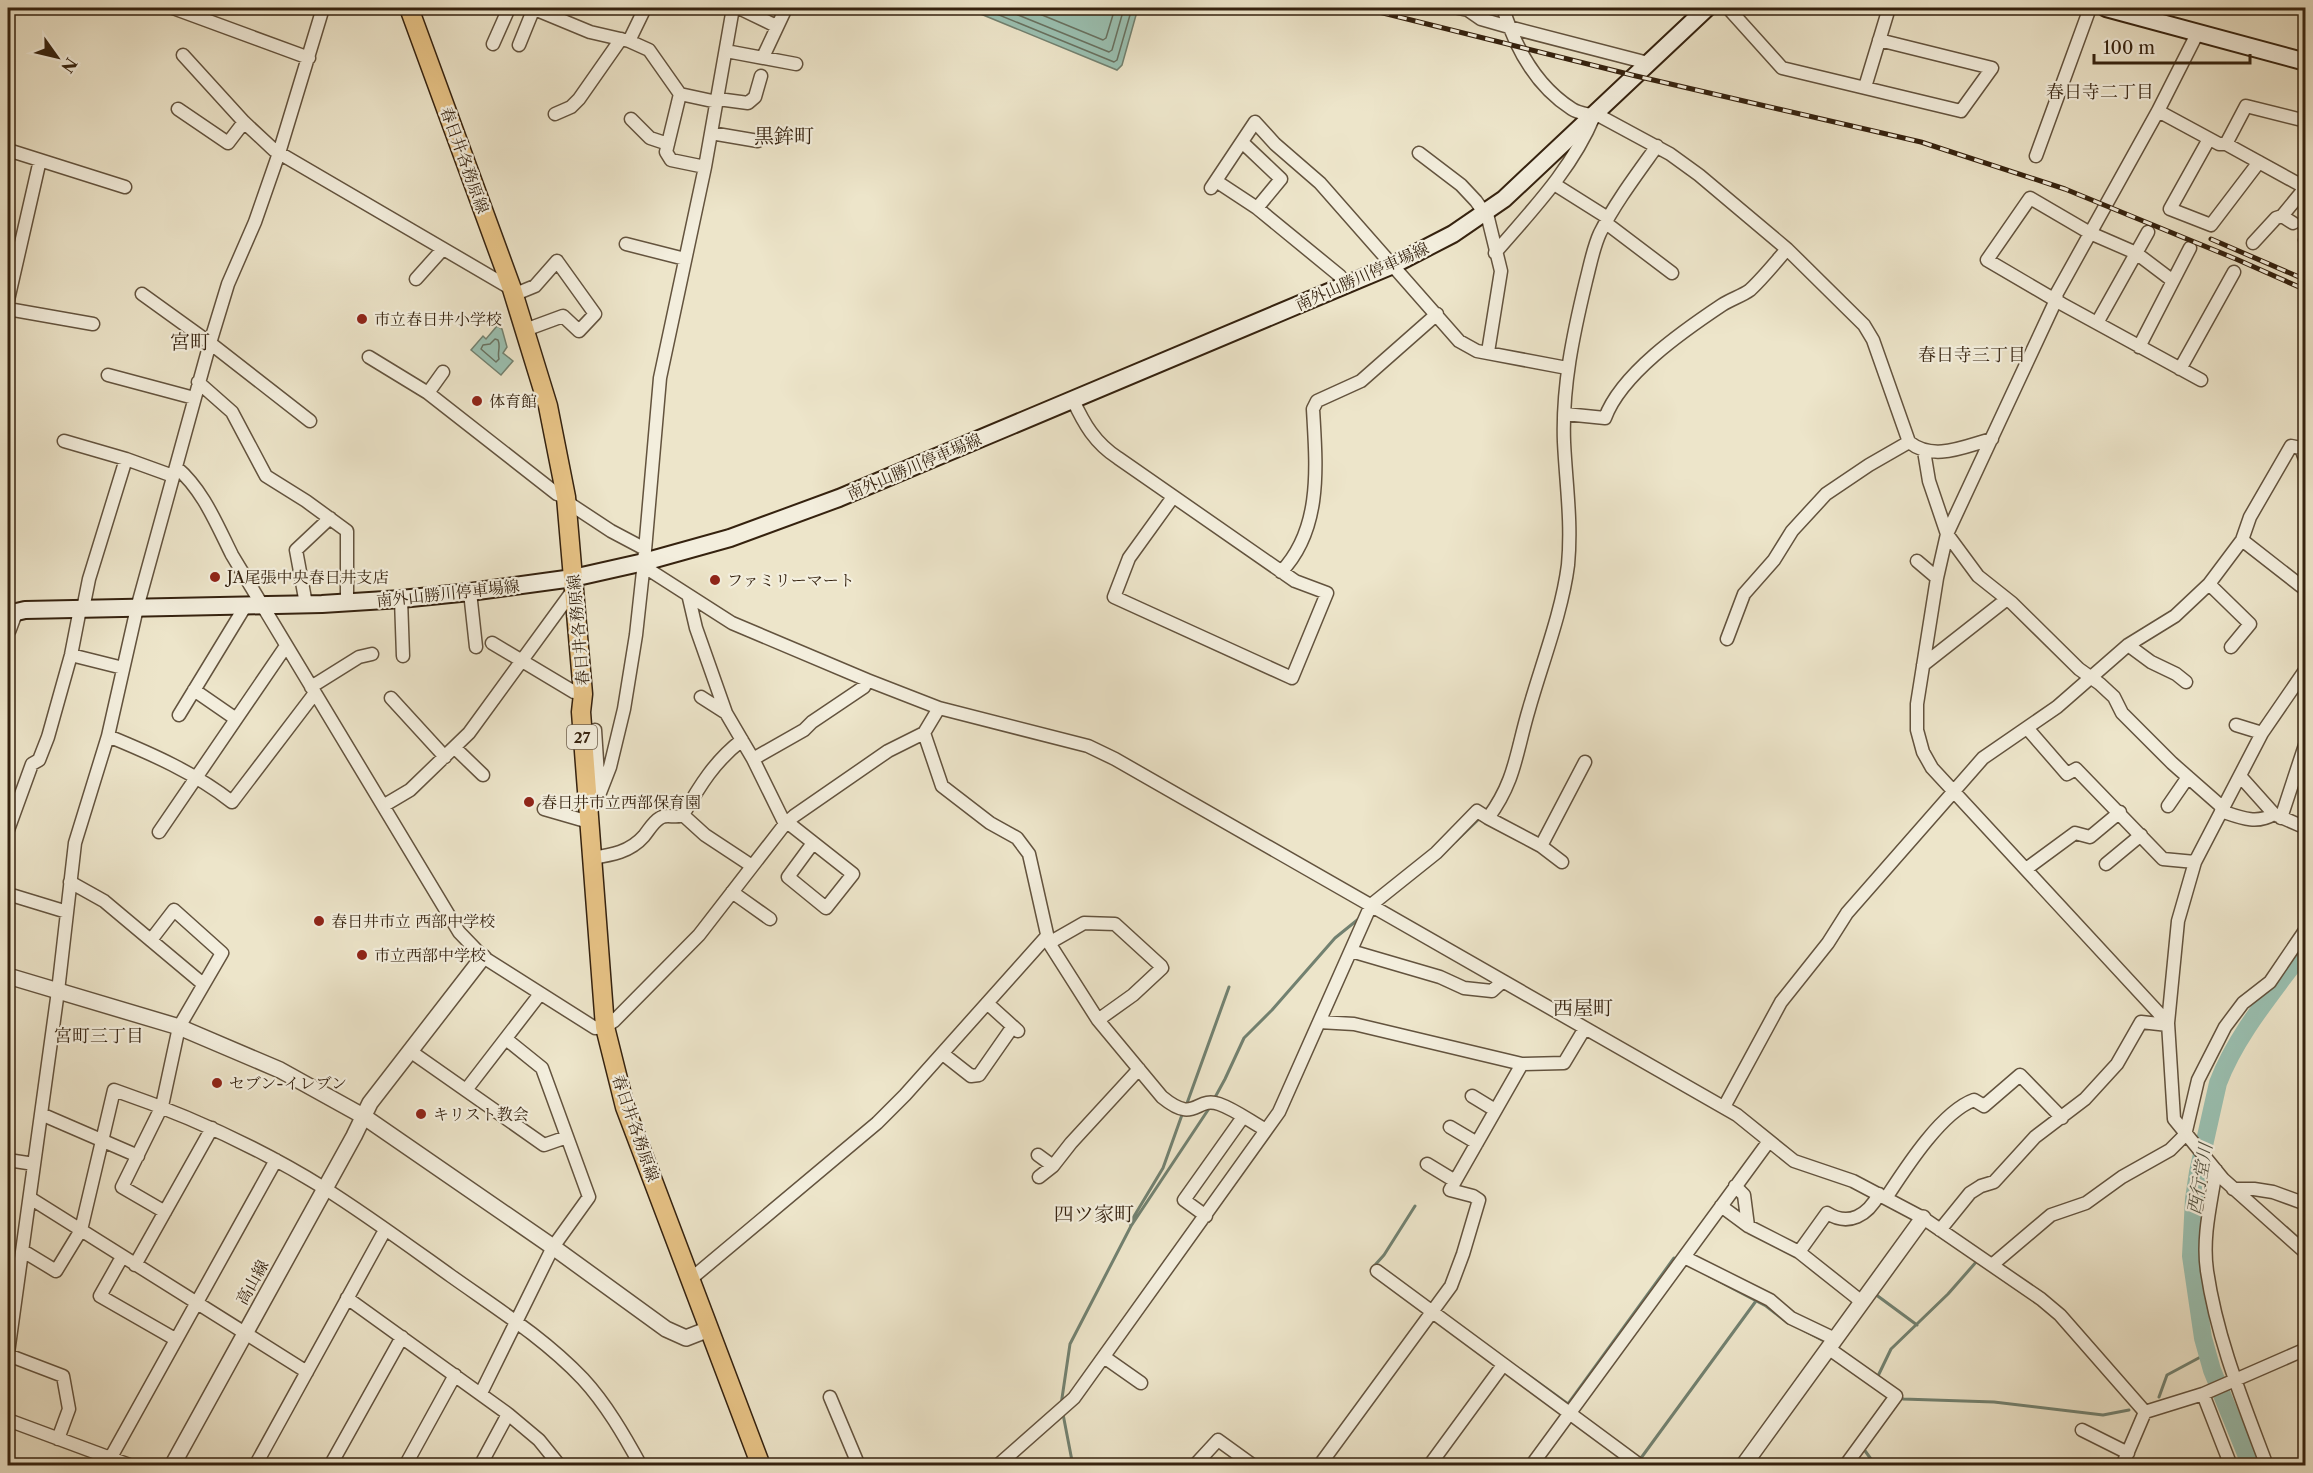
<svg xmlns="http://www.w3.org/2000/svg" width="2313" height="1473" viewBox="0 0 2313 1473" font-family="'Libre Caslon Text','Noto Serif JP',serif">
<rect width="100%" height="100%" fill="#ede5ca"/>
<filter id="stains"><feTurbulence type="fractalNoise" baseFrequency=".00333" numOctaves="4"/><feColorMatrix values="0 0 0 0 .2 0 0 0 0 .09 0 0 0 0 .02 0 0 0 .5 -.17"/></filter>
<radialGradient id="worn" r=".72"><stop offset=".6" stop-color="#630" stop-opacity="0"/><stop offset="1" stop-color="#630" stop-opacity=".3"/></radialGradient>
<path fill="#9ac0b1" stroke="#728170" stroke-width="1.5" d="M966,8h172l-16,57 -5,5z
M497,326l5,3 5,18 -4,6 10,8 -12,14 -30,-25 12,-14 3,3z"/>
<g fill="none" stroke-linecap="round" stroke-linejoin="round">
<path stroke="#687160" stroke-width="1.5" d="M982,8l132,54 3,-2 15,-52
M1001,8l108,44 3,-2 12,-42
M1025,8l78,32 3,-2 9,-30
M495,339l3,1c3,7 -1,12 1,19l-3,3 -15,-13 2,-4 7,-1z"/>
<path stroke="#728170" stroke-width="3" d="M1514,744l10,-37
M1456,841l25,-24
M1213,1101l12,-22 19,-41 28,-28 63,-72 26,-21
M1186,1106l43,-119
M1131,1226l-1,-3 33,-55 20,-56
M1379,1268l-4,-3 9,-10 31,-49
M1709,1276l57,30 22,17
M1875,1294l42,31
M1805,1331l17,9
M1521,1370l47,34 106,-146
M1877,1378l14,-29 57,-55 29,-33
M1899,1395l4,4 91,3 109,13 26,-5
M2159,1397l8,-22 41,-22
M1061,1405l9,-61 61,-118 79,-119
M1063,1414l10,52
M1863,1448l13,18
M1641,1458l115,-157"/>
<path stroke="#9ac0b1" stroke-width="18" d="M2251,1466l-39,-96 -9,-32 -12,-82 3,-57 4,-27 20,-89c19,-50 57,-93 88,-136"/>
<defs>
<path id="minor" d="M173,8l136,50
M532,8l58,24 39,9 20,9 31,44 37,8
M739,8l37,18
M1458,8l10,2 13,9 28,8 139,36
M1728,8l54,60 179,43 31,-43 -113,-28
M629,41l16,-33
M493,44l16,-36
M519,45l15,-37
M726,51l70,13
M183,55l61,67 30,28 238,139
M763,57l23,-49
M1865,87l24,-79
M680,94l-14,58 5,8 34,7
M718,99l30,4 7,-6 6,-21
M178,109l50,34 16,-21
M2158,111l61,33h7l80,44
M555,114l16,-7 8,-8 42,-60
M1596,114l74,40 29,21 88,74 77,76 9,15 36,102c25,20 56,4 83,-3
M631,119l19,19 18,6
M711,133l47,8
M2209,139l-39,70 41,16 48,-63
M1242,142l39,37 -24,29
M2226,144l20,-38 60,15
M8,150l117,37
M1419,153l42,32 15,16 12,17 13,53 -13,81
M2036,156l54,-148
M1216,181l41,27 83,68 3,10
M1554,184l54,34
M1211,188l44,-66 20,22 45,39 139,158 18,10 90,17
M2282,216l11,7
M2306,222l-3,2 3,2
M1606,223l66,50
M2305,240h1
M2253,243l23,-25 6,-2 23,-28
M626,244l59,15
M1495,253c37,-43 77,-84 99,-137 -7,-2 -16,-3 -22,-7 -36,-23 -57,-62 -69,-101
M416,279l26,-29
M2173,281l-37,-28 -46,-20 -60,-35 -43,62 75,44 139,76
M142,294l68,49 100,78
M513,295l22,-9 22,-25 38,53 -16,17 -16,-15 -38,14
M8,300l32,-140
M8,309l85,15
M2097,323l51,-91
M2139,347l51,-99
M369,357l59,36 129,101 9,3
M2180,369l54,-97
M108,375l86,23
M198,382l34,30 34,64 40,25 41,30v71
M428,393l15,-21
M1073,400c11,24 22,43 45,58l177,123 32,12 -35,85 -178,-81 15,-39 44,-61
M1565,414l40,4c16,-44 78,-87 117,-113 9,-6 20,-9 28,-15 13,-12 25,-27 37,-41
M64,441l62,18 47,17
M1924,451l5,30 18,53 31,42 34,27 67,66 21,15 14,13 8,16 50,50 50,44
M176,467c27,23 40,56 56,88l227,377 24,25 112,71 10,-1 9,-6 85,-86 86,-111 9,-8 94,-65 36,-18 15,-25
M567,502l44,29 34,18
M2242,540l64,50
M1917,561l20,17
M643,566l89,57 135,57 72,28 149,38 27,13 622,356 57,46 59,20 70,37 118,81 19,16 85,97 58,-18 103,-45
M1281,572c42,-44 35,-108 32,-163l4,-8 44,-20 76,-67
M2209,584l41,40 -19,23
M470,592l6,55
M689,598l7,30 30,85
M401,599l2,57
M306,604l-10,-54 34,-32
M83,609l6,-30 37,-120
M1727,639l17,-45 30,-34 18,-29 34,-37 43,-29 40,-23
M492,643l82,49 9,2
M2128,645l23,17 25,12 10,8
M71,655l52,13
M1923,665l84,-66
M2306,669l-44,64 -67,129 -17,59 -10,102 6,96 49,60 83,74
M311,687l48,-30 13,-3
M194,690l42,29
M701,697l25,16 27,46 32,65
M391,698l54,59
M179,715l67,-110
M2236,725l26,8
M2027,728l40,46 9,-5 87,90 32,3
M595,730l4,61
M924,733l18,53 48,37 27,15 12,16 20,89 49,77 64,77c34,28 33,-1 57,7 17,6 32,18 47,26
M108,736c44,18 87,37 124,66l83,-109
M455,748l28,27
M753,759l51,-29 8,-8 52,-35 3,-7
M2240,776l34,38 32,14
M587,804l9,-1 14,-36 14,-58 12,-74 8,-73 16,-184 45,-211 28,-159
M383,806l27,-16 59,-57 105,-144
M2168,806l20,-29
M544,809l45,13
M2221,811c18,6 35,14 53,3
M683,815c17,-30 32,-54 59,-75
M1488,818l53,28 21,16
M2281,818l25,-76
M787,822l66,52 -27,34 -38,-31 25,-34
M8,830l24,-66 7,-4 9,-23 23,-82 9,-46
M159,832l127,-186
M1541,846l44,-84
M591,858c21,-3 39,-6 53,-22 5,-6 9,-14 16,-18 7,-5 16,1 23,-3l22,20 47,31
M2106,864l35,-29
M2026,869l49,-36 15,4 30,-25
M70,882l34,19 99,83
M732,892l38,27
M8,894l59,18
M151,940l23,-30 48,43 -43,74 -17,79 -40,81 43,25
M1049,943l35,-20 31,1 46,42 1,2 -29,27 -35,25
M1351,951l89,26 24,11 28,3 11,-10
M987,1003l31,28
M1319,1022l35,2 168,40 42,-1 21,-35
M2168,1023l-236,-255 -9,-16 -6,-22v-26l20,-126 10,-44 109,-234 1,-7 101,-182 40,-79
M410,1051l134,94 23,-8
M943,1054l28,22 8,-1 30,-43
M466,1090l74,-96
M1472,1096l23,14
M1724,1107l57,-105 47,-59 19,-30 136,-155 74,-51 71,-62 47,-29 34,-32 33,-44 8,-23 41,-71 10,2 5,14
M41,1114l97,42
M1450,1127l27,16
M1038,1155l15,11
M8,1160l26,4
M1427,1164l28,17
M2216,1170c-5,33 -14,67 -9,101 10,68 36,131 60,195
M1039,1177l14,-11 18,-23 68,-74
M1735,1186l9,9 4,31
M2233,1189h21l19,3 33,12
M30,1198l277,174
M1886,1198c19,-29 55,-86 88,-98l10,6 36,-31 42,43
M1721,1206l27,20 51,26 63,50
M1206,1216l-22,-16 59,-83
M1940,1230l30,-37 11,-7 13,-4 41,-45 50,-38 32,-35 24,-42 27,3
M23,1251l33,20 25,-41 33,-140c73,25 144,57 210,98 43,27 85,58 127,88 45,32 93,62 132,103 23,25 41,56 58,87
M1799,1252l28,-39c22,14 41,2 52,-19
M122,1257l-22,39 75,43
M1684,1257l86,43 21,18 44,21
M135,1265l77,-137
M1992,1265l59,-50 35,-12 36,-26 48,-27 15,-15 13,-55 27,-53 18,-24 27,-21 36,-53
M1377,1271l264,195
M692,1278l185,-155 28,-28 142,-159
M347,1298l161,116 31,26 21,26
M1828,1348l68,48 -51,70
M8,1353l50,-362 17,-148 33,-107 29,-128 73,-265 18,-59 27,-62 24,-69 44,-145
M8,1355l55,21 6,33 -11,30
M1104,1357l37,26
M481,1393l72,-146 36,-50 -47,-129 -36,-29
M2203,1394l28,72
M830,1397l29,69
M8,1420l124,46
M2082,1430l46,23
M106,1466l170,-306
M255,1466l130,-236
M330,1466l72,-129
M405,1466l50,-91
M480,1466l28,-52
M997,1466l77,-68 205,-286 92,-207 65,-52 41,-42 11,7c28,-38 28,-66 41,-109 13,-46 33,-97 39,-144 4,-43 -2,-81 -4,-123 -2,-55 9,-107 22,-161 4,-15 7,-33 14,-48 15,-30 37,-59 57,-87
M1194,1466l24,-26 36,26
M1319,1466l132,-180 12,-32 16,-54 -6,-4 -23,-6 72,-126
M1429,1466l74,-101
M1531,1466l238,-325
M2122,1466l23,-54"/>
<path id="tertiary" d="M8,630l6,-16
M8,976l171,51 101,43 83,46 190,131 113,82 20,9 23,-9
M172,1466l182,-330 16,-33 113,-146
M1743,1466l180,-248"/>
<path id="secondary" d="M2106,8l200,54
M8,614l17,-4 297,-6 79,-5 69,-7 103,-14 71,-16 86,-24 109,-40 504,-212 50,-21 60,-31 51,-35 203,-191"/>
<path id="primary" d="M409,8l103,281 36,117 18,91 17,197 -2,18 24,315 20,80 136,359"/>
</defs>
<use href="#minor" stroke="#63533e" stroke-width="15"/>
<use href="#tertiary" stroke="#63533e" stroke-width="18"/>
<use href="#secondary" stroke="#35220f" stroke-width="20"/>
<use href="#primary" stroke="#35220f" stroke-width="21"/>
<use href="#minor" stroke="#f3eedd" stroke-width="12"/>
<use href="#tertiary" stroke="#f3eedd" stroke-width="15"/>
<use href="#secondary" stroke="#f3eedd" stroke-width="16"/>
<use href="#primary" stroke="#e6c285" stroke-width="18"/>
<defs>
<path id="rail" d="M1363,8l273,68 285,66 144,47 171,70 70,31
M2211,239l95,41"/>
</defs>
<use href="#rail" stroke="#35220f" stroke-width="5"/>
<use href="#rail" stroke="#f3eedd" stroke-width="3" stroke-dasharray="9" stroke-linecap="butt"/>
</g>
<g fill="#8f2418" stroke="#f3eedd" stroke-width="2">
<circle cx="362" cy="319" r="6"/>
<circle cx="477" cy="401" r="6"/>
<circle cx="215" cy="577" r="6"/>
<circle cx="715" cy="580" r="6"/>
<circle cx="529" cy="802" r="6"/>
<circle cx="319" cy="921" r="6"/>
<circle cx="362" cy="955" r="6"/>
<circle cx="217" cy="1083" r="6"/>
<circle cx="421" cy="1114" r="6"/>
</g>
<g text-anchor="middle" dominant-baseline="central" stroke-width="4.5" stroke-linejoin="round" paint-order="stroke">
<rect fill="#f3eedd" stroke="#6e5f4d" stroke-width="1.5" x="567" y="725" width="30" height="24" rx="4.5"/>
<g font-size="15" font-weight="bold" fill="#35220f">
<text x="582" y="737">27</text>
</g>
<g font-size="16" fill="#35220f" stroke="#f3eedd">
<text transform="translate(465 160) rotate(70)">春日井各務原線</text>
<text transform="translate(1362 276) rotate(-24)">南外山勝川停車場線</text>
<text transform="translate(914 466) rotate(-23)">南外山勝川停車場線</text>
<text transform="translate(448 593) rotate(-6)">南外山勝川停車場線</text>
<text transform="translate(578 630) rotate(-95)">春日井各務原線</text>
<text transform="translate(636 1128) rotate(71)">春日井各務原線</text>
<text transform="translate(252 1282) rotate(-61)">高山線</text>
</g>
<g font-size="16" fill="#35220f" stroke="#f3eedd" text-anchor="start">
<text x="374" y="319">市立春日井小学校</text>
<text x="489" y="401">体育館</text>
<text x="227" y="577">JA尾張中央春日井支店</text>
<text x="727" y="580">ファミリーマート</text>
<text x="541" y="802">春日井市立西部保育園</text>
<text x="331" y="921">春日井市立 西部中学校</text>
<text x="374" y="955">市立西部中学校</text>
<text x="229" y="1083">セブン-イレブン</text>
<text x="433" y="1114">キリスト教会</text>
</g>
<g font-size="18" fill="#35220f" stroke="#f3eedd">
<text x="2100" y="92">春日寺二丁目</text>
<text x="1972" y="355">春日寺三丁目</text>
<text x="99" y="1036">宮町三丁目</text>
</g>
<g font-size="18" font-style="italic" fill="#535140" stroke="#f3eedd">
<text transform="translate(2200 1179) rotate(-80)">西行堂川</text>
</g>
<g font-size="20" fill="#35220f" stroke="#f3eedd">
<text x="784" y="136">黒鉾町</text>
<text x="190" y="342">宮町</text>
<text x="1583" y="1008">西屋町</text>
<text x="1094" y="1214">四ツ家町</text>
</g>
</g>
<rect width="2313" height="1473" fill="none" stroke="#ede5ca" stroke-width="30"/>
<rect x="9" y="9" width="2295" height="1455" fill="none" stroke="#35220f" stroke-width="3"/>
<rect x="15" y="15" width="2283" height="1443" fill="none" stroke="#35220f" stroke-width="1.5"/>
<g transform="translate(57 57) rotate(124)" stroke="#f3eedd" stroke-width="4.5" paint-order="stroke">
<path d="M0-4.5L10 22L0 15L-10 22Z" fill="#35220f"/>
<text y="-9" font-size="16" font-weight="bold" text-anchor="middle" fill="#35220f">N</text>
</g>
<path d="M2094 54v9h156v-9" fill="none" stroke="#35220f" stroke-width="3"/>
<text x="2103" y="54" font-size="18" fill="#35220f" stroke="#f3eedd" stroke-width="4.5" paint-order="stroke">100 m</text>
<rect width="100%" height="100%" filter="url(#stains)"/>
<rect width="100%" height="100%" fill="url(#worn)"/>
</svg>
